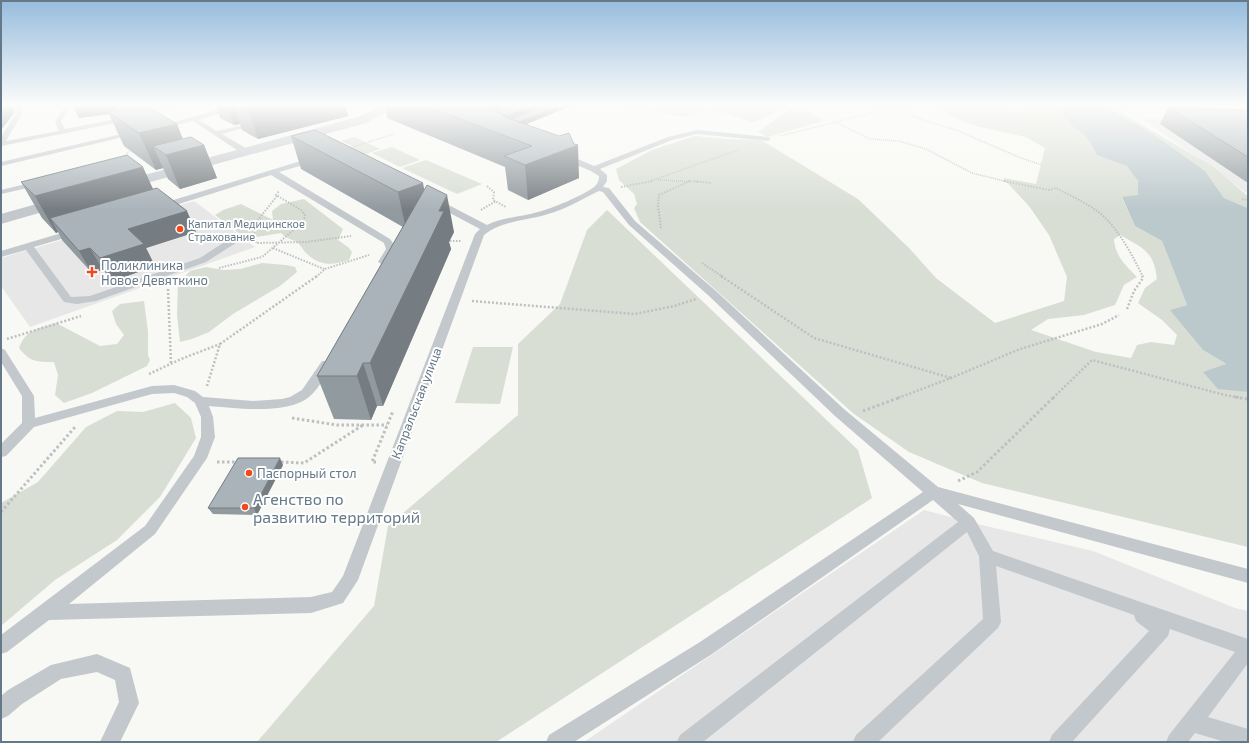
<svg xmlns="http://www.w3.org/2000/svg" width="1249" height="743" viewBox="0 0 1249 743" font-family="'Exo 2',sans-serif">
<rect width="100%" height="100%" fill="#f8f8f5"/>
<path fill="#e6e7e6" d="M1141,118l107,3v73z
M194,201l61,46 -225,80 -29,-41v-28z
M924,510l45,12 124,29 142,57 13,3v131h-664z"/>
<path fill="#d8ded4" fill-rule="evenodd" d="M625,106h164l-27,13 -10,3 -27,-9 -21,-2 -20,6z
M794,106l27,12 2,3 -55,16 -10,-5z
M935,106h71l13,3 1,-3h29l11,6 13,15 13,9 11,19 30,10 11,16v15l-16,2 13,28 27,15 25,64 -16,5 32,40 24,15 8,25 13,2v155l-266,-64 -73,-31 -55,-38 -214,-192 -6,-14 3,-4 -3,-10 -15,-14 -3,-11 36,-19 43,-14 32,3 34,1 97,59 51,49 27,30 59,45 69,-22 3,-24 -18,-42 -20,-29 -26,-28 33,6 9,-36 -19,-11 -50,-11 -26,-10zM1120,235c23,13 34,16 37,44l-12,9 -7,15 24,17 15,15 -3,10 -23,-3 -14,3 -6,13 -35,-6 -65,-22 17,-11 36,-4 31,-10 9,-20 13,-8c-11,-11 -22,-21 -23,-38z
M1104,106h11l12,10 85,50 36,30v12l-24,-10 -19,-27z
M354,137l26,12 -17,6 -13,-7 4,-1 -13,-6z
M392,147l28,13 -20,7 -28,-14z
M426,160l56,24 -25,10 -55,-26z
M304,199l39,30 -5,11 11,8 3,4 -3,8c-18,6 -30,6 -44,-8 -2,-2 -3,-5 -6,-8 -5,-5 -13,-5 -18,-11l-24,4 -12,1 -30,-23 8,-5 18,-6 32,16 -1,-9 9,-7z
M607,210l251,240 14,48 -376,244h-239l117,-136 14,-80 130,-111v-71l42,-40 27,-74z
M262,263l24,2 9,2 2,5 -17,14 -47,28 -24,18 -17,7 -12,3 -3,-27 1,-31 12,-13 16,-4 18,3 16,-1z
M144,301l4,31v23l2,5 -3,6 -55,27 -28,10 -9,-8 3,-20 -4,-13c-18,0 -24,0 -35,-14 7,-19 19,-19 37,-25l44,23 17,-2 7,-9 -8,-11 -4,-13 8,-7z
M473,347h40l-13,57 -45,-1z
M175,403l16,15 5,20 -36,59 -43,43 -62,40 -54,46v-123l37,-21 48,-55 31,-16 26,1z"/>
<path fill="#bbc8cc" d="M1049,106h55l47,27 54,38 19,27 24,10v184l-30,-3 -15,-17 23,-8 -23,-14 -33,-40 17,-5 -25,-64 -27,-15 -13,-29 16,-2v-14l-11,-15 -30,-11 -11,-19 -13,-9 -13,-15z"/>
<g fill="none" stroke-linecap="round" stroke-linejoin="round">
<path stroke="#bdc0c3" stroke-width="1.5" stroke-dasharray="1 1" stroke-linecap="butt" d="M897,107l21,11 38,12 65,28 21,7
M146,108h15l-1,1
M161,108l10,-2
M152,112l8,-3h16
M835,122l35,17 29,2 27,8 46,24 36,9
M780,136l120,-30
M349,148l45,-14
M124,158l5,-7
M658,180l43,2
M648,182l90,-32
M688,182l3,-2"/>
<path stroke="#bdc0c3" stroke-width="2" stroke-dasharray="1.5 1.5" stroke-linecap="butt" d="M694,181l17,2
M1004,181l45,9 7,-2c13,7 29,14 41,23 19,13 36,45 46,66
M487,186l7,6 -1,8 13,7
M621,187l32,-6
M277,196l-24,30 3,17 50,-1 45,-6
M1242,199l6,1
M481,210l15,-9
M661,228l-3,-22 1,-11 31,-14
M447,241h15
M273,248l51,21
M702,263l21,14
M219,268l43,-11 42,-36 1,-6 -4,-5 -25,-15 3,-4
M316,277l9,-8 44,-14"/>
<path stroke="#bdc0c3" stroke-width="2.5" stroke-dasharray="2 2" stroke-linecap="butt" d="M721,276l93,62 137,40
M168,289l3,75
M472,301l163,13 39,-8 22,-7
M1127,309l7,-18 9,-13 -1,-2
M7,339l74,-23
M149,374l32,-15 39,-15
M207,386l13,-42 97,-68
M898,398l53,-20 69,-29 82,-25 17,-9
M1053,398l39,-38 133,35 16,3"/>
<path stroke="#bdc0c3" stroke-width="3" stroke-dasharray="2.5 2.5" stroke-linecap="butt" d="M1235,397l13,2
M863,411l38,-14
M292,418l45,7h50
M217,462h21
M281,462l23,1 59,-38
M376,462h-4l21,-51
M958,481l19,-9 77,-75
M1,512l74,-85"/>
<path fill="#c3c8cc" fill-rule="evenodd" d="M14,106h6l3,6 -17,29 53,-10 -4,-10 11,-15h6l-11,15 4,8 57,-11 3,-1 6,-11h6l-7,13 -4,2 -125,25v-9l16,-25z
M231,106h6v2l-38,12 18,11 41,-9v2l-36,10 27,16v4h-6l-50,-33 -33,8 -3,-2z
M697,130l71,7 3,2 -3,2 -71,-7 -25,6 -72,29 7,6v6l-4,6 6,1 26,33 82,71 128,118 93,77 310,82v14l-290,-79 16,14 19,33 255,88v24l-40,54 40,12v13h-23l-30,-9 -7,9h-22l3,-7 66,-83 -65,-23 -2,7 -96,106h-23l3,-7 97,-104 -13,-10 -2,-6 -138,-49 5,56 -3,6 -120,114h-25l3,-7 127,-116 -4,-63 -12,-24 -264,210h-26l3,-7 278,-213 -25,-22 -221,154 -138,88h-28l3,-7 151,-93 223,-150 -88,-76 -126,-120 -80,-71 -26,-33 -4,-1c-17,8 -33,18 -51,23 -21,7 -46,6 -64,21l-126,345 -15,23 -32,10 -262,7 -42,32 -6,2v-19l144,-109 49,-70 7,-19v-20l-6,-14 -8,-6 -13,-4 -22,1 -118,33 -28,29 -5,1v-13l21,-21v-27l-21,-34v-14l4,2 29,46 1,22 117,-32 22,-1 21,6 8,6 50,4 29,-2 8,-2 12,-7 20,-29h8l2,3c-7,11 -13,25 -23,33 -21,18 -75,11 -100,9l4,11 2,20 -8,21 -52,76 -86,70 242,-7 21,-5 11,-16 132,-342 5,-5 -47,-25 -1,-2 1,-2h6l48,25c16,-8 34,-8 51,-13 15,-4 44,-16 56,-25 4,-3 5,-7 5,-11l-8,-5 -31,-13v-4h6l28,12 74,-29z
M134,131l3,2 -1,1 -135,32v-4z
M314,157l4,2 -1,2 -38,11 111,67c9,11 3,15 -4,25l-3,1 -5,-3 8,-13 -2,-6 -113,-68 -108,34h-6l-1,-2 1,-2z
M38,181l4,2 -1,2 -40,9v-4z
M75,229l4,3 -1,2 -44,13 37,50 19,-1 110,-38 26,-17 8,-3 3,1 2,2 -33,21 -110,39 -19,3 -13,-2 -38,-52 -25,7v-6z
M97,654l33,14 9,35 -19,39h-20l19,-40 -4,-22 -18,-8 -36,7 -39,25 -14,12 -7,3v-23l7,-6 43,-25z"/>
<path fill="#c3c8cc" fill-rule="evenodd" d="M381,106h14l-2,2 -27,15 -241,66 -5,1 -5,-1 -2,-3 2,-3 243,-66z
M65,196l5,2 3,3 -3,3 -69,20v-10z"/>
</g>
<path fill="#919a9f" d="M118,106l-2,3 61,15 5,15 22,6 13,33 -37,11 -12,-10 -5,-11 -7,2 -32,-24 -15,-32 -30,4z
M216,106h129l3,10 -90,23 -16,-9 -2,-6 -6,1 -14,-7z
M385,106h119l-9,3v1l10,-4h38l-32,13h1l32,-13h27l-45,18 53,54 -51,22 -20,-10 -3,-23 -118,-49z
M1168,107l80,3v73l-88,-59z
M291,136l133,54 30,42 -5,10 2,7 -68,157h-6l-6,14 -37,-1 -17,-43 86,-149 -102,-58z
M21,182l132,7 43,43 -50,16 9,18 -42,15 -10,-11 -11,3 -30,-33 -4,-8 -2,1 -14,-15z
M283,465l-26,50 -44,-1 -5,-6z"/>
<path fill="#767d82" d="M6,106h6l3,6 -14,18v-19z
M73,106h45l-4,8 -7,-3 2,3 -30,4z
M227,106h7l6,18 -6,1z
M247,106h98l3,10 -90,23z
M492,106h12l-9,3 3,24 -19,-21z
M532,106h11l-37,15 1,6 53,-21h11l-64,26 -5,-16z
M177,124l10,25 17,-4 13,33 -37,11 -14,-34 -13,-9 10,22 -7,2 -17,-37z
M578,145l1,33 -51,22 -3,-35z
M143,167l16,35 -109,16 8,14 -2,1 -21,-37z
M423,183l7,36 -24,10 -8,-37z
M447,195l7,37 -5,10 2,7 -68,157 -13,-43 69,-152z
M187,211l9,21 -50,16 9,18 -42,15 -13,-23 28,-29z
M90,248l13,22 -11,3 -13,-22z
M363,363l14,43 -6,14 -14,-44z
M280,458l3,7 -26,50 -3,-7z"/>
<path fill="#a9b3b9" stroke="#767d82" d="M1,106h5l-5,5z
M134,106h9l4,2h3l27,16 -38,9 -32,-22z
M426,106h68l-7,2 18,7 -3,1 57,20 10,-3 5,11 4,1 -53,20 -21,-9 28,-10z
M505,106h27l-26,10 -1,-1 -10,-4v-1z
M544,106h16l-41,16 -7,-3z
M1168,107l80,3v47z
M315,130l108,53 -25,9 -107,-56z
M191,137l13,8 -38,10 -13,-9z
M127,155l16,12 -108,29 -14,-14z
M427,185l20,10 -8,16h5l-74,152h-7l-6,13h-40z
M157,188l30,23 -59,18 16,15 -44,14 -10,-10 -11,3 -29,-33z
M238,458h42l-26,50h-46z"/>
<linearGradient id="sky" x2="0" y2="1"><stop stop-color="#96bcdd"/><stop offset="0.5" stop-color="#fcfcfa"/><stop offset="1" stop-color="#fcfcfa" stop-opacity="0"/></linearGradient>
<rect width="1249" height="210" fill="url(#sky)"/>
<g fill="#f1491c" stroke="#fff" stroke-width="1.5">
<circle cx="180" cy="229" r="4"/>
<path d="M90 266h4v4h4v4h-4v4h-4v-4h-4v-4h4z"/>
<circle cx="249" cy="473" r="4"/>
<circle cx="245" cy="507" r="4"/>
</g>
<g text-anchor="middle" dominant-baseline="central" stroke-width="4" stroke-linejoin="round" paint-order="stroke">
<g font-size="11" fill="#657988" stroke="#fff" text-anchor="start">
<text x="188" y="223">Капитал Медицинское<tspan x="188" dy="13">Страхование</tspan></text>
</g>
<g font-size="13" fill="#657988" stroke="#fff" text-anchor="start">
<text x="101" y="265">Поликлиника<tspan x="101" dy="15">Новое Девяткино</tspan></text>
<text x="257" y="473">Паспорный стол</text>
</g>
<g font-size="13" fill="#657988" stroke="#fff">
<text transform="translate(416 403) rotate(-69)">Капральская улица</text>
</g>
<g font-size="16" fill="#657988" stroke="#fff" text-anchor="start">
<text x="253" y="498">Агенство по<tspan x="253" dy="18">развитию территорий</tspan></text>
</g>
</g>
<rect width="1249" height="743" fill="none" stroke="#657988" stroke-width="4"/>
</svg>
